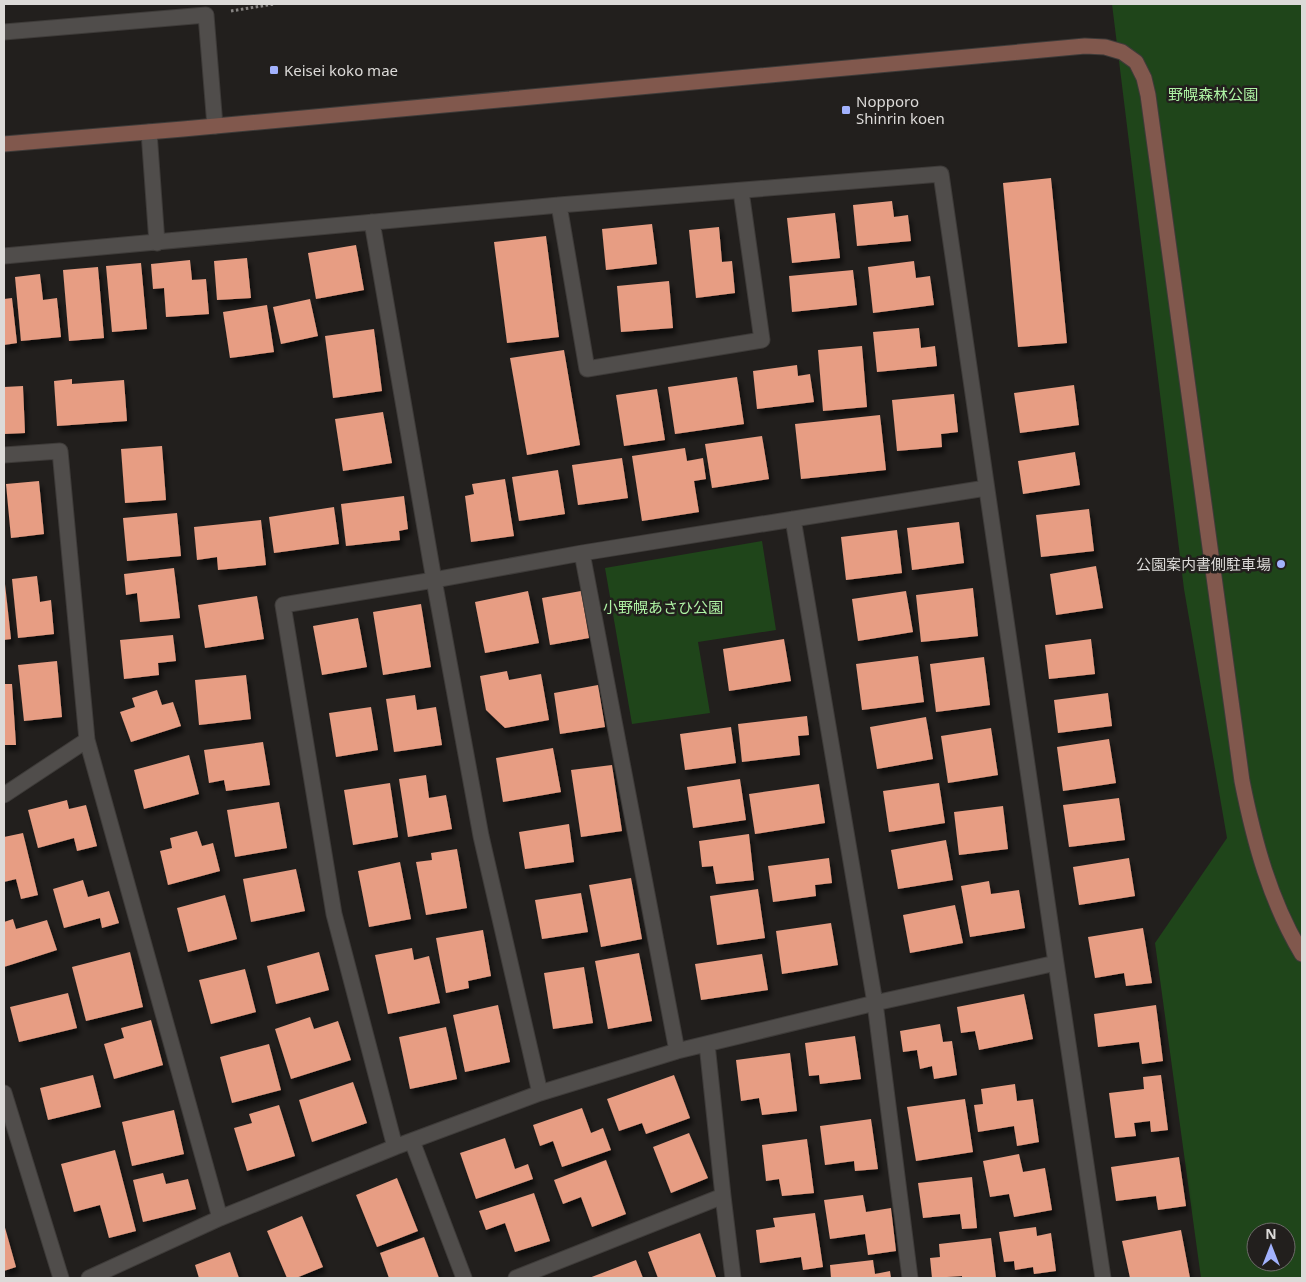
<svg xmlns="http://www.w3.org/2000/svg" width="1306" height="1282" viewBox="0 0 1306 1282" font-family="'Noto Sans','Noto Sans JP',sans-serif">
<defs>
<filter id="shadow"><feDropShadow dx="3" dy="5.5" stdDeviation="2.5" flood-color="#0009"/></filter>
</defs>
<rect width="100%" height="100%" fill="#221f1d"/>
<path fill="#1f451a" fill-rule="evenodd" d="M1112,4h190v1274h-101l-46,-335 72,-105 -43,-249zM1256,1232h30v30h-30z
M762,541l14,89 -78,12 12,71 -78,11 -27,-156z"/>
<path fill="#e79d83" filter="url(#shadow)" d="M1051,178l16,165 -49,4 -15,-164z
M892,201l2,16 14,-2 3,26 -54,5 -4,-41z
M835,213l5,45 -48,5 -5,-45z
M652,224l5,40 -51,6 -4,-41z
M719,227l3,35 10,-1 3,32 -39,5 -7,-68z
M546,236l13,101 -52,6 -13,-101z
M356,245l8,45 -48,9 -8,-46z
M247,258l4,40 -34,2 -3,-39z
M190,260l2,20 14,-1 3,35 -43,3 -2,-29 -11,1 -2,-25z
M914,261l2,17 14,-2 4,29 -61,8 -5,-46z
M141,263l6,66 -35,3 -6,-66z
M98,267l6,71 -35,3 -6,-71z
M853,270l4,35 -65,7 -3,-36z
M40,274l3,26 14,-2 4,39 -40,4 -6,-64z
M669,281l4,47 -52,4 -4,-46z
M12,298l5,45 -13,2v-46z
M310,299l8,37 -37,8 -8,-37z
M267,305l7,47 -44,6 -7,-46z
M919,328l2,20 14,-2 2,20 -60,6 -4,-40z
M374,329l8,62 -49,7 -8,-62z
M862,346l5,61 -44,4 -5,-61z
M564,350l16,95 -53,10 -17,-97z
M797,365l1,11 12,-2 4,28 -57,7 -4,-38z
M737,377l7,47 -69,10 -7,-47z
M72,379v5l52,-4 3,41 -70,5 -3,-45z
M1074,385l5,40 -59,8 -6,-40z
M23,386l2,47 -21,1v-47z
M657,389l8,51 -41,6 -8,-51z
M954,394l4,38 -17,2 1,13 -45,4 -5,-51z
M383,412l9,51 -49,8 -8,-52z
M880,415l6,55 -85,9 -6,-55z
M762,436l7,43 -57,9 -7,-44z
M162,446l4,54 -41,3 -4,-54z
M685,448l2,13 16,-3 3,21 -12,2 5,31 -57,9 -10,-65z
M1075,452l5,33 -57,9 -5,-33z
M622,458l6,40 -50,7 -6,-40z
M558,470l7,44 -46,7 -7,-44z
M505,479l9,57 -43,6 -6,-46 9,-2 -2,-10z
M39,481l5,53 -33,4 -5,-54z
M404,496l4,33 -9,2 1,9 -54,6 -5,-42z
M334,507l5,37 -65,9 -5,-36z
M1089,509l5,42 -53,6 -5,-42z
M177,513l4,43 -54,5 -4,-43z
M261,520l5,45 -48,5 -1,-13 -20,3 -3,-33z
M959,522l5,41 -52,7 -5,-42z
M897,530l5,43 -56,7 -5,-43z
M1096,566l7,42 -47,7 -6,-41z
M174,568l6,50 -40,4 -3,-29 -11,2 -2,-21z
M37,576l3,26 11,-2 3,34 -36,4 -6,-59z
M4,584h1l6,55 -7,1z
M973,588l5,48 -57,6 -5,-47z
M528,591l11,52 -54,10 -10,-51z
M581,591l8,47 -39,7 -8,-47z
M906,591l7,41 -55,9 -6,-42z
M257,596l7,43 -59,9 -7,-43z
M421,604l10,63 -48,8 -10,-63z
M358,618l9,49 -45,8 -9,-49z
M173,635l3,26 -18,2 1,12 -35,4 -4,-39z
M784,639l7,42 -62,10 -6,-42z
M1091,639l4,35 -46,5 -4,-34z
M918,656l6,46 -62,8 -6,-46z
M984,657l6,48 -54,7 -6,-48z
M57,661l5,56 -38,4 -6,-56z
M507,671l2,9 32,-6 8,46 -44,8 -19,-18 -6,-34z
M246,675l5,44 -52,6 -4,-45z
M4,684h8l4,61h-12z
M598,685l7,42 -45,7 -6,-41z
M157,690l5,15 11,-3 8,24 -50,16 -11,-30 15,-5 -3,-9z
M1108,693l4,33 -54,7 -4,-33z
M415,695l2,15 19,-3 6,38 -48,7 -8,-53z
M371,707l7,43 -42,7 -7,-44z
M807,716l2,19 -11,1 2,19 -58,7 -4,-38z
M926,717l7,42 -56,10 -7,-42z
M731,727l5,36 -51,7 -5,-36z
M991,728l7,47 -50,8 -7,-47z
M1109,739l7,44 -53,8 -6,-44z
M263,742l7,43 -44,6 -2,-11 -15,3 -5,-33z
M553,748l8,44 -58,10 -7,-44z
M189,755l10,39 -55,15 -10,-39z
M612,765l10,66 -41,6 -10,-67z
M426,775l3,23 17,-3 6,34 -44,8 -9,-58z
M740,779l6,41 -53,8 -6,-41z
M390,783l8,54 -45,8 -9,-55z
M939,783l6,40 -56,9 -6,-41z
M819,784l6,39 -70,11 -6,-40z
M1119,798l6,42 -56,7 -6,-42z
M67,800l2,9 17,-4 11,41 -20,5 -3,-13 -36,10 -10,-38z
M279,802l8,46 -52,9 -8,-47z
M1003,806l5,43 -49,6 -5,-43z
M569,824l5,38 -49,7 -6,-37z
M197,831l5,15 11,-3 7,28 -52,14 -8,-34 12,-3 -2,-10z
M23,833l15,62 -17,4 -5,-20 -12,3v-45z
M749,834l5,46 -38,4 -3,-18 -11,1 -3,-26z
M946,840l7,40 -55,9 -7,-39z
M457,849l10,59 -41,7 -10,-53 16,-2 -1,-7z
M829,858l3,25 -17,2 1,11 -43,6 -5,-36z
M1129,858l6,38 -56,9 -6,-38z
M400,862l11,57 -42,8 -11,-56z
M296,869l9,42 -54,11 -8,-43z
M631,878l11,61 -41,8 -12,-62z
M83,880l5,17 21,-6 10,32 -17,5 -2,-10 -36,10 -11,-39z
M989,881l2,13 28,-4 6,38 -55,9 -9,-51z
M758,889l7,49 -48,7 -7,-49z
M581,893l7,39 -46,7 -7,-39z
M225,895l12,44 -49,13 -11,-44z
M955,905l8,38 -53,10 -7,-38z
M13,919l3,10 31,-9 10,30 -53,17v-45z
M831,923l7,42 -56,9 -6,-43z
M1143,928l9,55 -26,3 -2,-13 -29,5 -7,-41z
M483,930l8,46 -23,5 1,7 -23,5 -10,-55z
M412,948l2,12 15,-4 11,47 -52,11 -13,-59z
M130,952l13,55 -57,14 -14,-54z
M319,952l10,38 -53,14 -9,-38z
M639,953l13,68 -44,8 -13,-68z
M762,954l6,36 -67,10 -6,-36z
M584,967l9,56 -40,6 -9,-56z
M245,969l11,43 -45,12 -12,-44z
M68,993l9,35 -58,14 -9,-35z
M1024,994l9,45 -54,11 -4,-19 -14,2 -4,-26z
M498,1005l12,57 -45,10 -12,-57z
M1156,1005l7,56 -21,3 -3,-22 -41,5 -4,-33z
M310,1017l4,12 24,-8 13,39 -60,19 -16,-50z
M151,1020l12,45 -49,14 -10,-35 20,-6 -3,-10z
M940,1024l3,18 9,-1 5,34 -23,4 -2,-13 -12,3 -3,-19 -14,2 -3,-21z
M446,1027l11,52 -47,10 -11,-52z
M855,1036l6,43 -41,5 -1,-9 -10,1 -4,-33z
M269,1044l12,46 -49,13 -12,-46z
M790,1053l7,58 -35,4 -3,-17 -18,3 -5,-41z
M93,1075l8,32 -53,13 -8,-32z
M674,1075l16,43 -44,16 -4,-11 -23,8 -12,-32z
M1161,1075l7,55 -17,2 -1,-11 -16,2 2,13 -21,2 -6,-45 35,-4 -1,-12z
M353,1082l14,41 -55,19 -13,-42z
M1015,1084l2,17 16,-2 6,43 -22,4 -3,-20 -36,6 -4,-27 9,-1 -2,-15z
M965,1099l8,53 -57,9 -9,-54z
M279,1105l16,51 -48,15 -13,-43 18,-5 -3,-9z
M582,1108l9,25 12,-5 8,22 -49,17 -9,-26 -13,5 -7,-21z
M174,1110l10,44 -52,12 -10,-44z
M871,1119l7,50 -23,2 -1,-10 -29,4 -5,-39z
M689,1133l19,45 -37,15 -18,-46z
M505,1138l10,31 13,-5 5,15 -57,20 -16,-46z
M807,1139l7,54 -32,3 -3,-17 -13,2 -4,-36z
M115,1150l21,81 -27,7 -9,-33 -26,7 -13,-48z
M1019,1154l4,18 22,-4 7,42 -38,7 -5,-23 -19,3 -7,-36z
M1179,1157l7,49 -28,4 -2,-14 -40,5 -5,-34z
M606,1160l20,54 -34,13 -11,-30 -18,7 -9,-24z
M163,1173l3,11 22,-5 8,30 -53,13 -10,-42z
M972,1177l5,51 -15,1 -2,-15 -37,4 -5,-35z
M397,1178l21,53 -41,16 -21,-52z
M534,1193l16,48 -35,11 -10,-29 -19,7 -7,-19z
M863,1195l3,17 25,-4 5,43 -28,4 -3,-21 -35,5 -6,-39z
M815,1213l8,54 -20,3 -2,-13 -41,6 -4,-33 19,-3 -2,-9z
M302,1216l21,51 -27,11h-9l-20,-47z
M4,1224l12,43 -12,4z
M1036,1227l1,9 14,-3 5,38 -22,3 -1,-7 -18,3 -1,-9 -10,1 -5,-30z
M1181,1230l9,48h-60l-8,-37z
M700,1233l16,44 -58,1 -10,-26z
M424,1237l15,41h-50l-9,-25z
M991,1238l5,40h-34v-2l-30,2 -2,-20 10,-1 -1,-13z
M230,1252l9,26h-40l-4,-13z
M636,1260l7,18h-54z
M873,1260l2,14 15,-3 1,7h-60l-1,-13z"/>
<g fill="none" stroke-linecap="round" stroke-linejoin="round">
<defs>
<path id="street" d="M4,32l202,-17 9,111
M149,132l8,111
M559,205l28,164 175,-29 -21,-149
M372,222l62,358 47,256 59,257
M4,256l555,-51 382,-31 115,789 47,315
M4,455l56,-4 27,289 133,478
M793,519l82,484 35,275
M582,553l95,498
M4,795l83,-55
M707,1044l16,152 10,82
M4,1093l57,185
M412,1141l52,137
M395,1147l-61,-233 -51,-309 151,-25 148,-27 404,-65
M89,1278l131,-60 175,-71 145,-54 137,-42 198,-48 181,-40
M516,1278l207,-82"/>
<path id="secondary" d="M4,144l179,-15 902,-83 20,1 17,5 14,10 8,16 4,17 94,686c12,60 28,120 60,173"/>
</defs>
<use href="#street" stroke="#3e3b39" stroke-width="17"/>
<use href="#secondary" stroke="#3e3b39" stroke-width="17"/>
<path stroke="#878482" stroke-width="3" stroke-dasharray="2.5 2.5" stroke-linecap="butt" d="M231,11l43,-7"/>
<use href="#street" stroke="#504d4b" stroke-width="15"/>
<use href="#secondary" stroke="#81584d" stroke-width="15"/>
</g>
<g fill="#a2b2fd" stroke="#221f1d" stroke-width="2">
<rect x="269" y="65" width="10" height="10" rx="2.5"/>
<rect x="841" y="105" width="10" height="10" rx="2.5"/>
<circle cx="1281" cy="564" r="5"/>
</g>
<g text-anchor="middle" dominant-baseline="central" stroke-width="5" stroke-linejoin="round" paint-order="stroke">
<g font-size="15" fill="#dcdad8" stroke="#221f1d" text-anchor="start">
<text x="284" y="70">Keisei koko mae</text>
<text x="856" y="101">Nopporo<tspan x="856" dy="17">Shinrin koen</tspan></text>
<text x="1271" y="564" text-anchor="end">公園案内書側駐車場</text>
</g>
<g font-size="15" fill="#aef3a4" stroke="#221f1d">
<text x="1213" y="94">野幌森林公園</text>
<text x="663" y="607">小野幌あさひ公園</text>
</g>
</g>
<rect width="1306" height="1282" fill="none" stroke="#dcdad8" stroke-width="10"/>
<g transform="translate(1271 1247)"><circle r="24" fill="#221f1d" stroke="#6c6a68"/>
<path d="M0-4L9 19L0 12L-9 19Z" fill="#a2b2fd"/>
<text y="-8" font-size="14" font-weight="bold" text-anchor="middle" fill="#dcdad8">N</text>
</g>
</svg>
